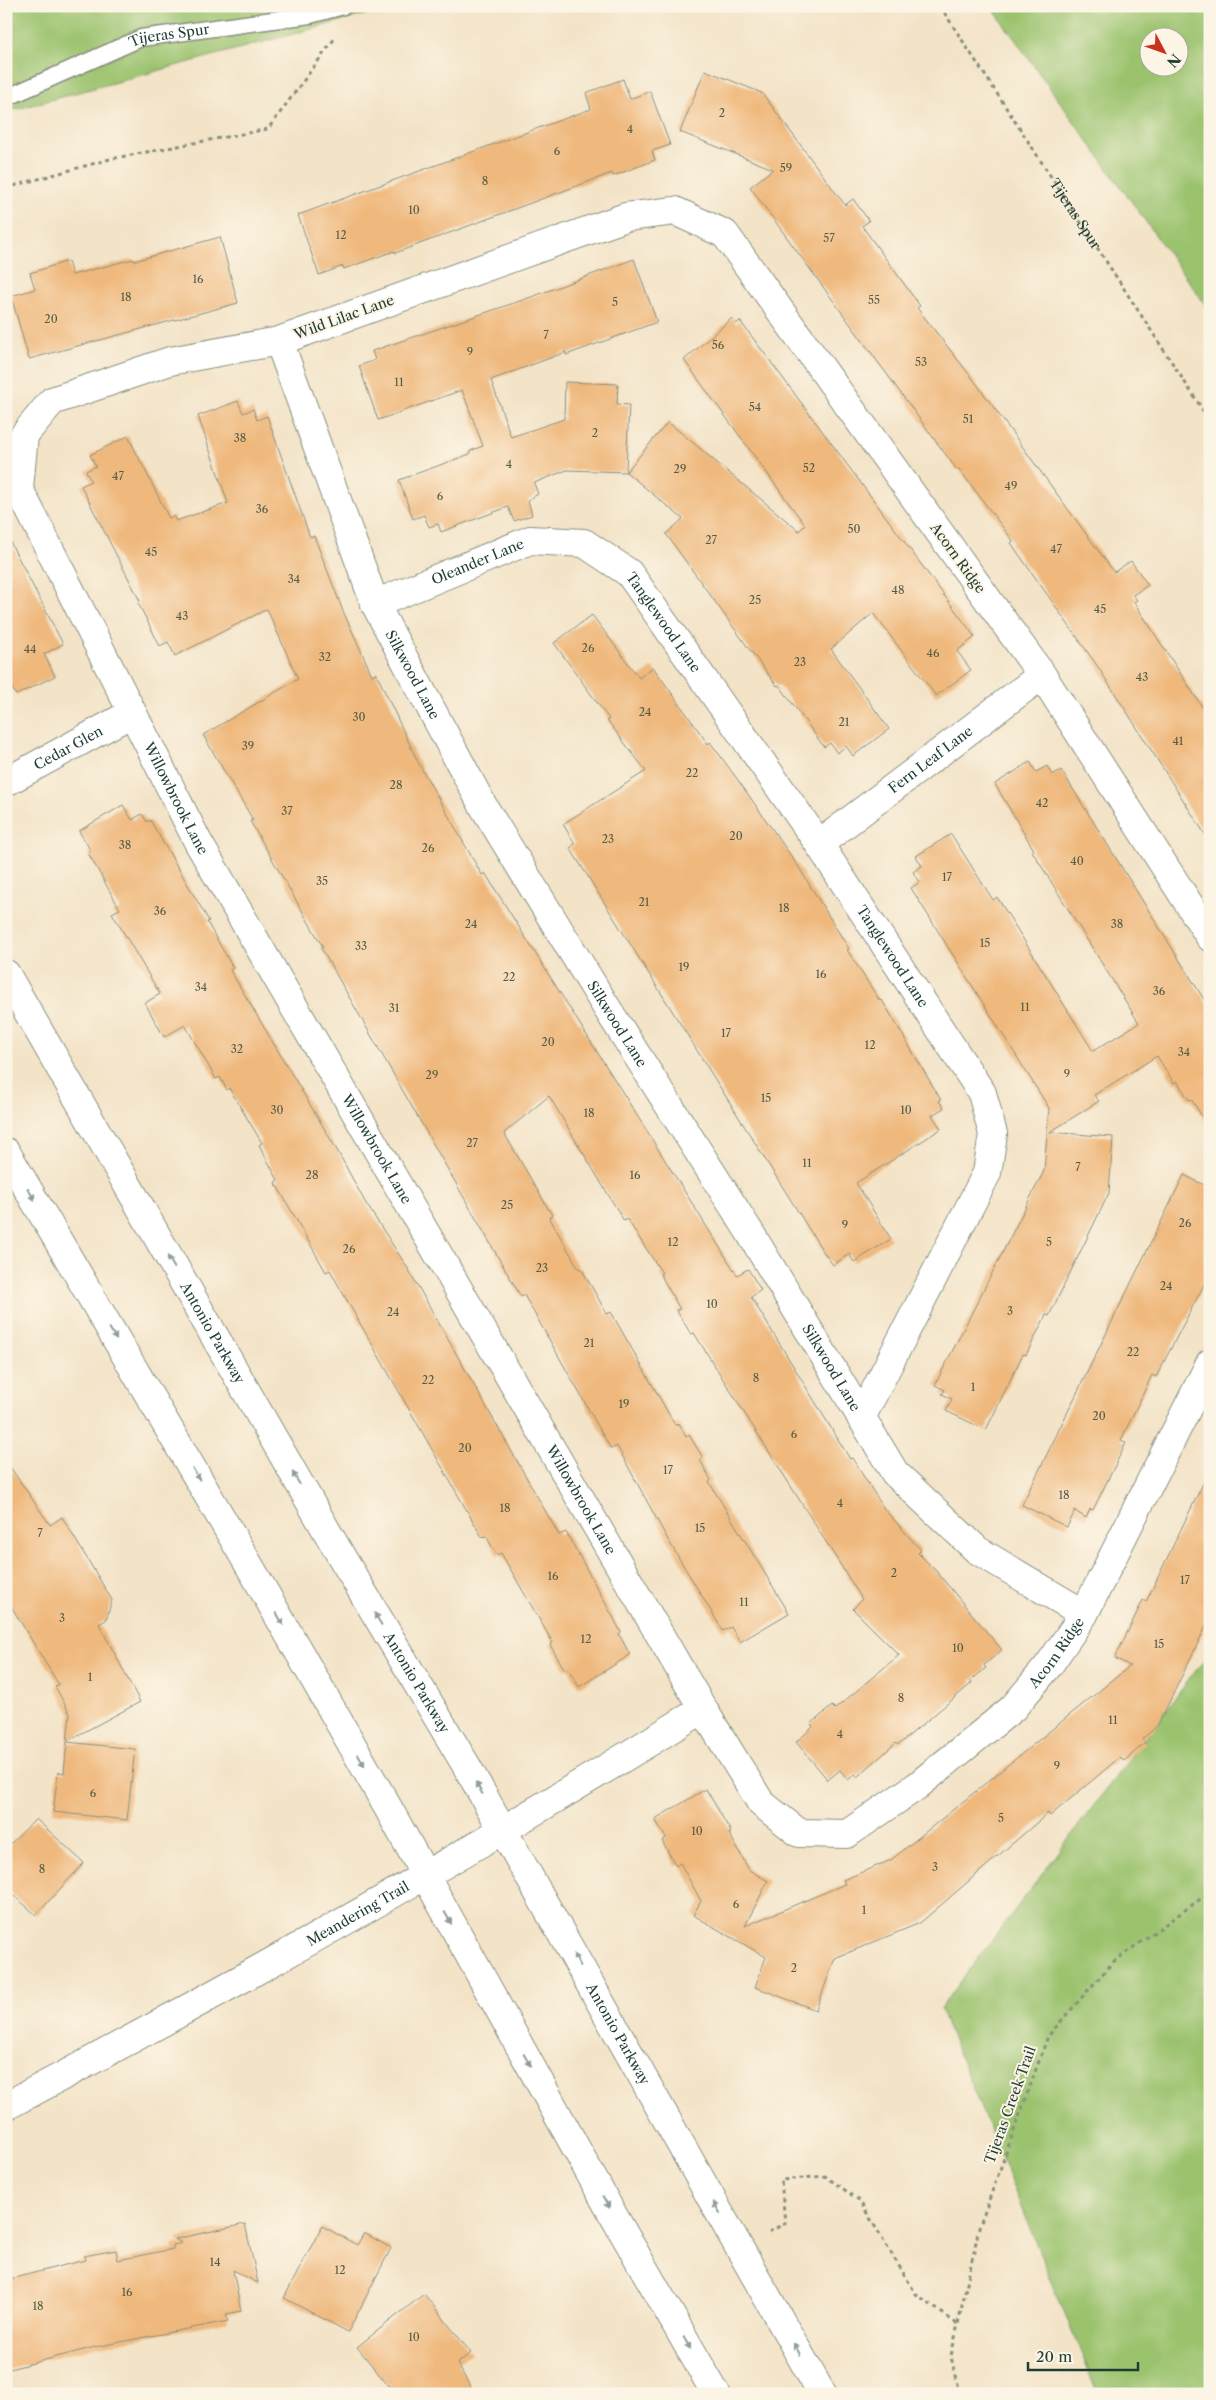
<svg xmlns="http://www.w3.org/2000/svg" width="1216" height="2400" viewBox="0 0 1216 2400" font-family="'Libre Caslon Text',serif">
<rect width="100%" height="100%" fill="#fcf5e5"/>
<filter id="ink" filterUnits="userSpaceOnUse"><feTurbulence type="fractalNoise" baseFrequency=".02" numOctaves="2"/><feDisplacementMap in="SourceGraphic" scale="10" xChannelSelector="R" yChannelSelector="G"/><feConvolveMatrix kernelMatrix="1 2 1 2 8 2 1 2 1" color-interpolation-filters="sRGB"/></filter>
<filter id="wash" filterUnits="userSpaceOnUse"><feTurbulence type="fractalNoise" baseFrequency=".0096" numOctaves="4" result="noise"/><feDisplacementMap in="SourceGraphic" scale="20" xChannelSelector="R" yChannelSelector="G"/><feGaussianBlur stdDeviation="1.12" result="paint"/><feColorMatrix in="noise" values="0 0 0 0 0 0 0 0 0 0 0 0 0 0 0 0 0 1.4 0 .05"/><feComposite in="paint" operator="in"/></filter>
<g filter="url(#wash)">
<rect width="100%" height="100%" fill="#f3e3c7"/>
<path fill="#9bc36e" stroke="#5d8051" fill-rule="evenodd" d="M6,6h390l-390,106z
M991,6h219v305zM1148,38h30v30h-30z
M1210,1652v742h-112l-158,-385z"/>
<g id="blocks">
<path fill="#efb87b" d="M705,70l57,23 83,112 8,-6 16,22 -7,5 58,80 -3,2 56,71 141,193 17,-11 17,24 -15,10 4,5 -3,2 76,117v123l-112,-175 -87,-124 2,-2 -54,-72 -2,1 -207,-283 23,-18 -93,-37z
M623,79l7,20 20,-8 20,54 -18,6 3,9 -42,16 -1,-3 -217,80 -1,-2 -50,18 -1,-3 -24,9 -21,-60 293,-106 -5,-16z
M220,237l18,66 -209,56 -18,-63 24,-7 -5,-16 38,-12 4,14 61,-16 1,2z
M634,259l23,63 -91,33v-3l-75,28 20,57 53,-18 1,-37 53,2 -1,20 12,1 -3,67 -59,-2 -33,13 4,11 -10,6 4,15 -18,6 -6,-14 -67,25 -3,-8 -9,3 -5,-12 -11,4 -14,-39 71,-26v-3l13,-5 -21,-56 -84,30 -19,-54 16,-6 -3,-9 151,-51z
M732,318l4,6 4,-3 31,41 204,275 -18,14 14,19 -35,26 -63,-83 -42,36 58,80 -36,27 -7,-10 -9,7 -7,-10 -6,4 -45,-62 -2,1 -30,-40 -81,-112 17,-15 -57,-47 42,-50 131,109 6,-6 -121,-165z
M238,401l5,12 10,-4 4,11 10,-4 43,121 4,-1 29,75 29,64 4,-2 43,91 63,111 3,-2 252,402 11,-6 13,21 -10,7 99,162 2,-1 33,52 36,40 -3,3 18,18 66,79 -18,15 2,3 -16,13 2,2 -74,62 -2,-2 -39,34 -2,-3 -7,6 -8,-10 -12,10 -32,-38 17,-15 -2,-3 21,-18 3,3 64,-54 -46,-46 9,-10 -168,-266 -3,1 -15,-24 4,-1 -20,-35 2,-1 -35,-54 -3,2 -75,-125 -45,37 48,82 -3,2 30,52 2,-1 26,46 4,-2 64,113 4,-2 7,14 3,-2 14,23 -3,2 11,20 -2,2 80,131 -49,29 -9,-15 -8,4 -55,-91 -51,-94 -6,3 -87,-154 -3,2 -200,-349 2,-1 -73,-126 3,-1 -50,-85 95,-56 -31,-70 -92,47 -7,-14 -8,4 -22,-43 2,-2 -59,-115 10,-5 -5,-10 10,-5 -6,-11 38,-19 41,82 4,-2 3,5 52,-18 -30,-87z
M6,534l57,110 -19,10 11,22 -39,19 -10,-19z
M592,615l47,63 14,-11 55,77 2,-2 28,38 60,86 51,83 -2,1 33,51 2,-1 59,100 -2,1 5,7 -12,7 9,14 -85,54 35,56 -37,23 -5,-8 -16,11 -9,-12 -254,-405 5,-4 -12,-20 83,-53 -39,-51 2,-1 -55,-76z
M1030,762l6,10 11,-6 5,9 9,-5 149,239v120l-19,-30 -2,1 -12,-19 -3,2 -17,-27 -63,39 5,6 -49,31 63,5 -4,56 -60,123 -3,-1 -20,40 -3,-1 -37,76 -40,-19 6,-12 -10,-5 3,-4 -10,-5 109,-214 5,-63 -138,-220 9,-6 -7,-10 9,-6 -6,-10 35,-22 42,66 4,-3 96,154 46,-28 -107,-172 2,-1 -39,-66z
M123,805l9,15 10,-6 5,8 3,-2 59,101 -2,1 26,46 -3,2 32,54 75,126 28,52 42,65 152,268 7,-3 46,83 9,17 -2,2 11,21 -51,32 -11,-19 -3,2 -15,-25 3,-2 -52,-90 -4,2 -11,-19 -4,1 -141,-247 -11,-20 -4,2 -51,-90 3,-2 -19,-35 3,-2 -33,-55 -2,2 -7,-13 -4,2 -31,-54 -21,12 -19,-34 15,-9 -48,-81 8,-4 -32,-56 3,-2 -12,-20z
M1184,1175l26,13v85l-54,104 -4,-2 -31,65 5,3 -33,67 -3,-1 -4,9 -11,-7 -8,16 -45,-22z
M6,1461l44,64 12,-8 50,83 -6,20 -7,4 41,78 -73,39 3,-27 -15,-28 4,-1 -53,-87z
M1210,1469v149l-52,107 -16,14 3,4 -21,18 -4,-4 -70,59 -2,-3 -128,110 -85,35 -19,52 -61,-23 11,-30 -73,-42 8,-14 -21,-38 -4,3 -14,-25 4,-3 -11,-19 51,-30 25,43 -2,1 20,37 19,11 -23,45 100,-42 -2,-4 48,-20 239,-194 -15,-8 28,-58 3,2z
M67,1742l68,7 -8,71 -74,-8 5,-40 6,1z
M36,1819l48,44 -48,52 -30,-27v-40z
M245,2224l13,59 -25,-13 8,41 -15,3 2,7 -133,26 -89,23v-90l79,-20 -1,-4 32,-6 2,10 55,-11v-4l9,-2 -7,-4z
M322,2226l35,19 7,-12 27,15 -43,84 -64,-34z
M424,2294l47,59 -14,10 17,31h-79l-38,-47z"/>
</g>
</g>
<g filter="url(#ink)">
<use href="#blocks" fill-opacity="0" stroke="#89907e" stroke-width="1"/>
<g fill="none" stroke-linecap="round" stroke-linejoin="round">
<defs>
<g id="service">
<path id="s2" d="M6,98l135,-60 169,-23 33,-9"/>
</g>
<g id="minor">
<path id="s3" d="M279,341l96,263 107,200 128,209 139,218 146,242 82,77 107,64"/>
<path id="s4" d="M375,604l155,-64 54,3 45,30 190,271 163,249 11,41 -6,39 -126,245"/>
<path id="s5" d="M6,782l126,-69"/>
<path id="s6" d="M819,844l223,-169"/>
<path id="s7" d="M1210,937l-168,-262 -317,-441 -50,-23 -49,6 -347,124 -109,20 -118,40 -28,34 -5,54 179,353 505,867 58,94 38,30 48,1 70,-48 96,-78 36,-43 35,-51 126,-251"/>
</g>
<g id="tertiary">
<path id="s8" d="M6,2106c237,-125 470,-256 697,-397"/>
</g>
<g id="primary">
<path id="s9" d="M6,974l338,587 122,204 356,629"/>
<path d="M6,1152l250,425 131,229 221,400 108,188"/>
</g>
</defs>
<use href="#service" stroke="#89907e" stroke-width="19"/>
<use href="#minor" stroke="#89907e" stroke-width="30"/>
<use href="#tertiary" stroke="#89907e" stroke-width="30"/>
<use href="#primary" stroke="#89907e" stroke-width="30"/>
<g stroke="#89907e" stroke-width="3" stroke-dasharray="4 4" stroke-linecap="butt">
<path id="s1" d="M940,6l270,415"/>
<path d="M6,188l104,-29 158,-30 67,-91"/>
<path d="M769,2232l16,-9 -4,-43 44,-4 34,24 57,94 41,30"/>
<path d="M959,2394l-8,-38 28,-128 69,-192 65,-74 97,-70"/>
</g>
<use href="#service" stroke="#fff" stroke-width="16"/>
<use href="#minor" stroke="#fff" stroke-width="28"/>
<use href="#tertiary" stroke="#fff" stroke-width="28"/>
<use href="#primary" stroke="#fff" stroke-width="28"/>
</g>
<defs><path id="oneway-solid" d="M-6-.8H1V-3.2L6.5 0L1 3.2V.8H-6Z" transform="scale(1.25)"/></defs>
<g fill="#8f9e9a">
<use href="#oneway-solid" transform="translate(31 1194) rotate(59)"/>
<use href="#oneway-solid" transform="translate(171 1262) rotate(-120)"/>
<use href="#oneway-solid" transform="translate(113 1334) rotate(60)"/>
<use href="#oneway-solid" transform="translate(196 1474) rotate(60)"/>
<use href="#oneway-solid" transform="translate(296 1478) rotate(-120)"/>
<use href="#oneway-solid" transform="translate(280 1619) rotate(61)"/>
<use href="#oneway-solid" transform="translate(378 1619) rotate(-121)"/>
<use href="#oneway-solid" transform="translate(361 1760) rotate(60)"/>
<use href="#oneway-solid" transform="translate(479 1788) rotate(-120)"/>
<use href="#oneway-solid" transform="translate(448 1918) rotate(61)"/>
<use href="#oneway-solid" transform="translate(577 1960) rotate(-120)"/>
<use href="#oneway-solid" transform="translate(527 2060) rotate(61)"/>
<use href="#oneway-solid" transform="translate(606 2202) rotate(61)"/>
<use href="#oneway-solid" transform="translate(717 2208) rotate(-120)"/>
<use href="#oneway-solid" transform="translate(687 2343) rotate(60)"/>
<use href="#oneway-solid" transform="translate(797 2349) rotate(-119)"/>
</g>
</g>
<g text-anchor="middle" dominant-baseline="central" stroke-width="4" stroke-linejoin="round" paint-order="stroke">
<g font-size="11" fill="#535c46">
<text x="722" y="113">2</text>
<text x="630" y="129">4</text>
<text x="557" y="151">6</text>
<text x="786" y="168">59</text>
<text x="485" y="181">8</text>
<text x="414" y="210">10</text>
<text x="341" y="235">12</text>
<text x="829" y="238">57</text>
<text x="198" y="279">16</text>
<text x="126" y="297">18</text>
<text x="874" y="300">55</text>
<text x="615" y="302">5</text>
<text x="51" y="319">20</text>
<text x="546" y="335">7</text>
<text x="718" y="345">56</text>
<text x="470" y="352">9</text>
<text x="921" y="362">53</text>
<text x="399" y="382">11</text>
<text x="755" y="407">54</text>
<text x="968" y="419">51</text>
<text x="595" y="433">2</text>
<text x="240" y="438">38</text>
<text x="509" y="464">4</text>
<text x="809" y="468">52</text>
<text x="680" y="469">29</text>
<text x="118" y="476">47</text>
<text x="1011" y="486">49</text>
<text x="440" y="496">6</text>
<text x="262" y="509">36</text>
<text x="854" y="529">50</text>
<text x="711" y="540">27</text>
<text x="1056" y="549">47</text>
<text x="151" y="552">45</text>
<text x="294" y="579">34</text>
<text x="898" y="590">48</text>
<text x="755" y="600">25</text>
<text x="1100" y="609">45</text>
<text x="182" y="616">43</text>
<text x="588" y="648">26</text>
<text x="30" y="649">44</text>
<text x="933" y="653">46</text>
<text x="325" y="657">32</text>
<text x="800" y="662">23</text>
<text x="1142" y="677">43</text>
<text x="645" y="712">24</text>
<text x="359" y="717">30</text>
<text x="844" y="722">21</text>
<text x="1178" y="741">41</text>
<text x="248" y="746">39</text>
<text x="692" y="773">22</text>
<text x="396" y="785">28</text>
<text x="1042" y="803">42</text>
<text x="287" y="811">37</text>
<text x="736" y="836">20</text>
<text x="608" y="839">23</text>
<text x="125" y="845">38</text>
<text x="428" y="848">26</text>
<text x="1077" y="861">40</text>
<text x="947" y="877">17</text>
<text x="322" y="881">35</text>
<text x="644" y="902">21</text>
<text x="784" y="908">18</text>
<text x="160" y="911">36</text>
<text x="471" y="924">24</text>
<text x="1117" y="924">38</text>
<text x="985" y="943">15</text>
<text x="361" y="946">33</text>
<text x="684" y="967">19</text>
<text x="821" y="974">16</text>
<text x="509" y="977">22</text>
<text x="201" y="987">34</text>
<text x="1159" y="991">36</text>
<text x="1025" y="1007">11</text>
<text x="394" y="1008">31</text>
<text x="726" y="1033">17</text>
<text x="548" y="1042">20</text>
<text x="870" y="1045">12</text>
<text x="237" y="1049">32</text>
<text x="1184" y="1052">34</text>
<text x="1067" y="1074">9</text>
<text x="432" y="1075">29</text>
<text x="766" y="1098">15</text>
<text x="277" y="1110">30</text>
<text x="906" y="1110">10</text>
<text x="589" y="1113">18</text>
<text x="472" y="1143">27</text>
<text x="807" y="1163">11</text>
<text x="1078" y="1167">7</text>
<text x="312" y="1175">28</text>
<text x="635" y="1175">16</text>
<text x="507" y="1205">25</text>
<text x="1185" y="1223">26</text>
<text x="845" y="1225">9</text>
<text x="673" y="1242">12</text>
<text x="1049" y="1242">5</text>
<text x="349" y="1249">26</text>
<text x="542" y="1268">23</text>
<text x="1166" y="1286">24</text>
<text x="712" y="1304">10</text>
<text x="1010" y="1311">3</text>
<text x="393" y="1312">24</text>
<text x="589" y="1343">21</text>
<text x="1133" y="1352">22</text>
<text x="756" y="1378">8</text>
<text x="428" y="1380">22</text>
<text x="973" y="1387">1</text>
<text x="624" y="1404">19</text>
<text x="1099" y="1416">20</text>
<text x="794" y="1434">6</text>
<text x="465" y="1448">20</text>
<text x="668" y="1470">17</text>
<text x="1064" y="1495">18</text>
<text x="840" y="1503">4</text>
<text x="505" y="1508">18</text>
<text x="700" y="1528">15</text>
<text x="40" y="1533">7</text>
<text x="894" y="1573">2</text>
<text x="553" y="1576">16</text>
<text x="1185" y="1580">17</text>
<text x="744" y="1602">11</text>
<text x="62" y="1618">3</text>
<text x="586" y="1639">12</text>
<text x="1159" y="1644">15</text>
<text x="958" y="1648">10</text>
<text x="90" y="1677">1</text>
<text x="901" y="1698">8</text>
<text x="1113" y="1720">11</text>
<text x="840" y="1734">4</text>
<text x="1057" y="1766">9</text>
<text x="93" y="1793">6</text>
<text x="1001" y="1818">5</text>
<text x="697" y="1831">10</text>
<text x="935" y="1867">3</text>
<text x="42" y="1869">8</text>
<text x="736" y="1904">6</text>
<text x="864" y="1910">1</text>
<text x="794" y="1968">2</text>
<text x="215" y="2262">14</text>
<text x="340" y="2270">12</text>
<text x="127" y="2292">16</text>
<text x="38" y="2306">18</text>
<text x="414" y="2337">10</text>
</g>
<g font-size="14" fill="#1f3d34" stroke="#fcf5e5">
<text stroke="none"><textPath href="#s2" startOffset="176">Tijeras Spur</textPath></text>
<text stroke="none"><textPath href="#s1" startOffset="248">Tijeras Spur</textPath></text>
<text transform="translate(344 317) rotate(-20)">Wild Lilac Lane</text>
<text transform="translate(958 558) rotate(54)">Acorn Ridge</text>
<text stroke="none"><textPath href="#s4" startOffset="111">Oleander Lane</textPath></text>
<text stroke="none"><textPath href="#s4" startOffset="336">Tanglewood Lane</textPath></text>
<text stroke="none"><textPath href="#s3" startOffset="360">Silkwood Lane</textPath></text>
<text stroke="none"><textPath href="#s5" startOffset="71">Cedar Glen</textPath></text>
<text stroke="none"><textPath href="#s6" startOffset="140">Fern Leaf Lane</textPath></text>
<text stroke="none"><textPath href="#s7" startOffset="2008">Willowbrook Lane</textPath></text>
<text stroke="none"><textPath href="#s4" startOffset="741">Tanglewood Lane</textPath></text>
<text stroke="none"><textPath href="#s3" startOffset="765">Silkwood Lane</textPath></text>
<text stroke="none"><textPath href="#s7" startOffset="2412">Willowbrook Lane</textPath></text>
<text stroke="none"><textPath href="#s9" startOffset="414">Antonio Parkway</textPath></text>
<text stroke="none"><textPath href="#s3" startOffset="1170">Silkwood Lane</textPath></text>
<text stroke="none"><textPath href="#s7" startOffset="2818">Willowbrook Lane</textPath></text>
<text stroke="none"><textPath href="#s7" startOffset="3546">Acorn Ridge</textPath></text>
<text stroke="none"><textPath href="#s9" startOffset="819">Antonio Parkway</textPath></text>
<text stroke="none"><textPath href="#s8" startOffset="401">Meandering Trail</textPath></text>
<text stroke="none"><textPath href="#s9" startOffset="1224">Antonio Parkway</textPath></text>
<text transform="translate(1010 2105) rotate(-70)">Tijeras Creek Trail</text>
</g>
</g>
<rect width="1216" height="2400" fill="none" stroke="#fcf5e5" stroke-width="25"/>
<g transform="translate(1164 52) rotate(131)"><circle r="24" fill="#fcf5e5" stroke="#a4ab9e"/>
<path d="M0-4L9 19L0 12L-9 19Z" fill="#c8321e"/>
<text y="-8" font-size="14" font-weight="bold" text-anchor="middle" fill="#1f3d34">N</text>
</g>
<path d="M1028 2362v8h110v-8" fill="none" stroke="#1f3d34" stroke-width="2.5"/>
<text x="1036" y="2362" font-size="15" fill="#1f3d34" stroke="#fcf5e5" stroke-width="4" paint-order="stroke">20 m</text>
</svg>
